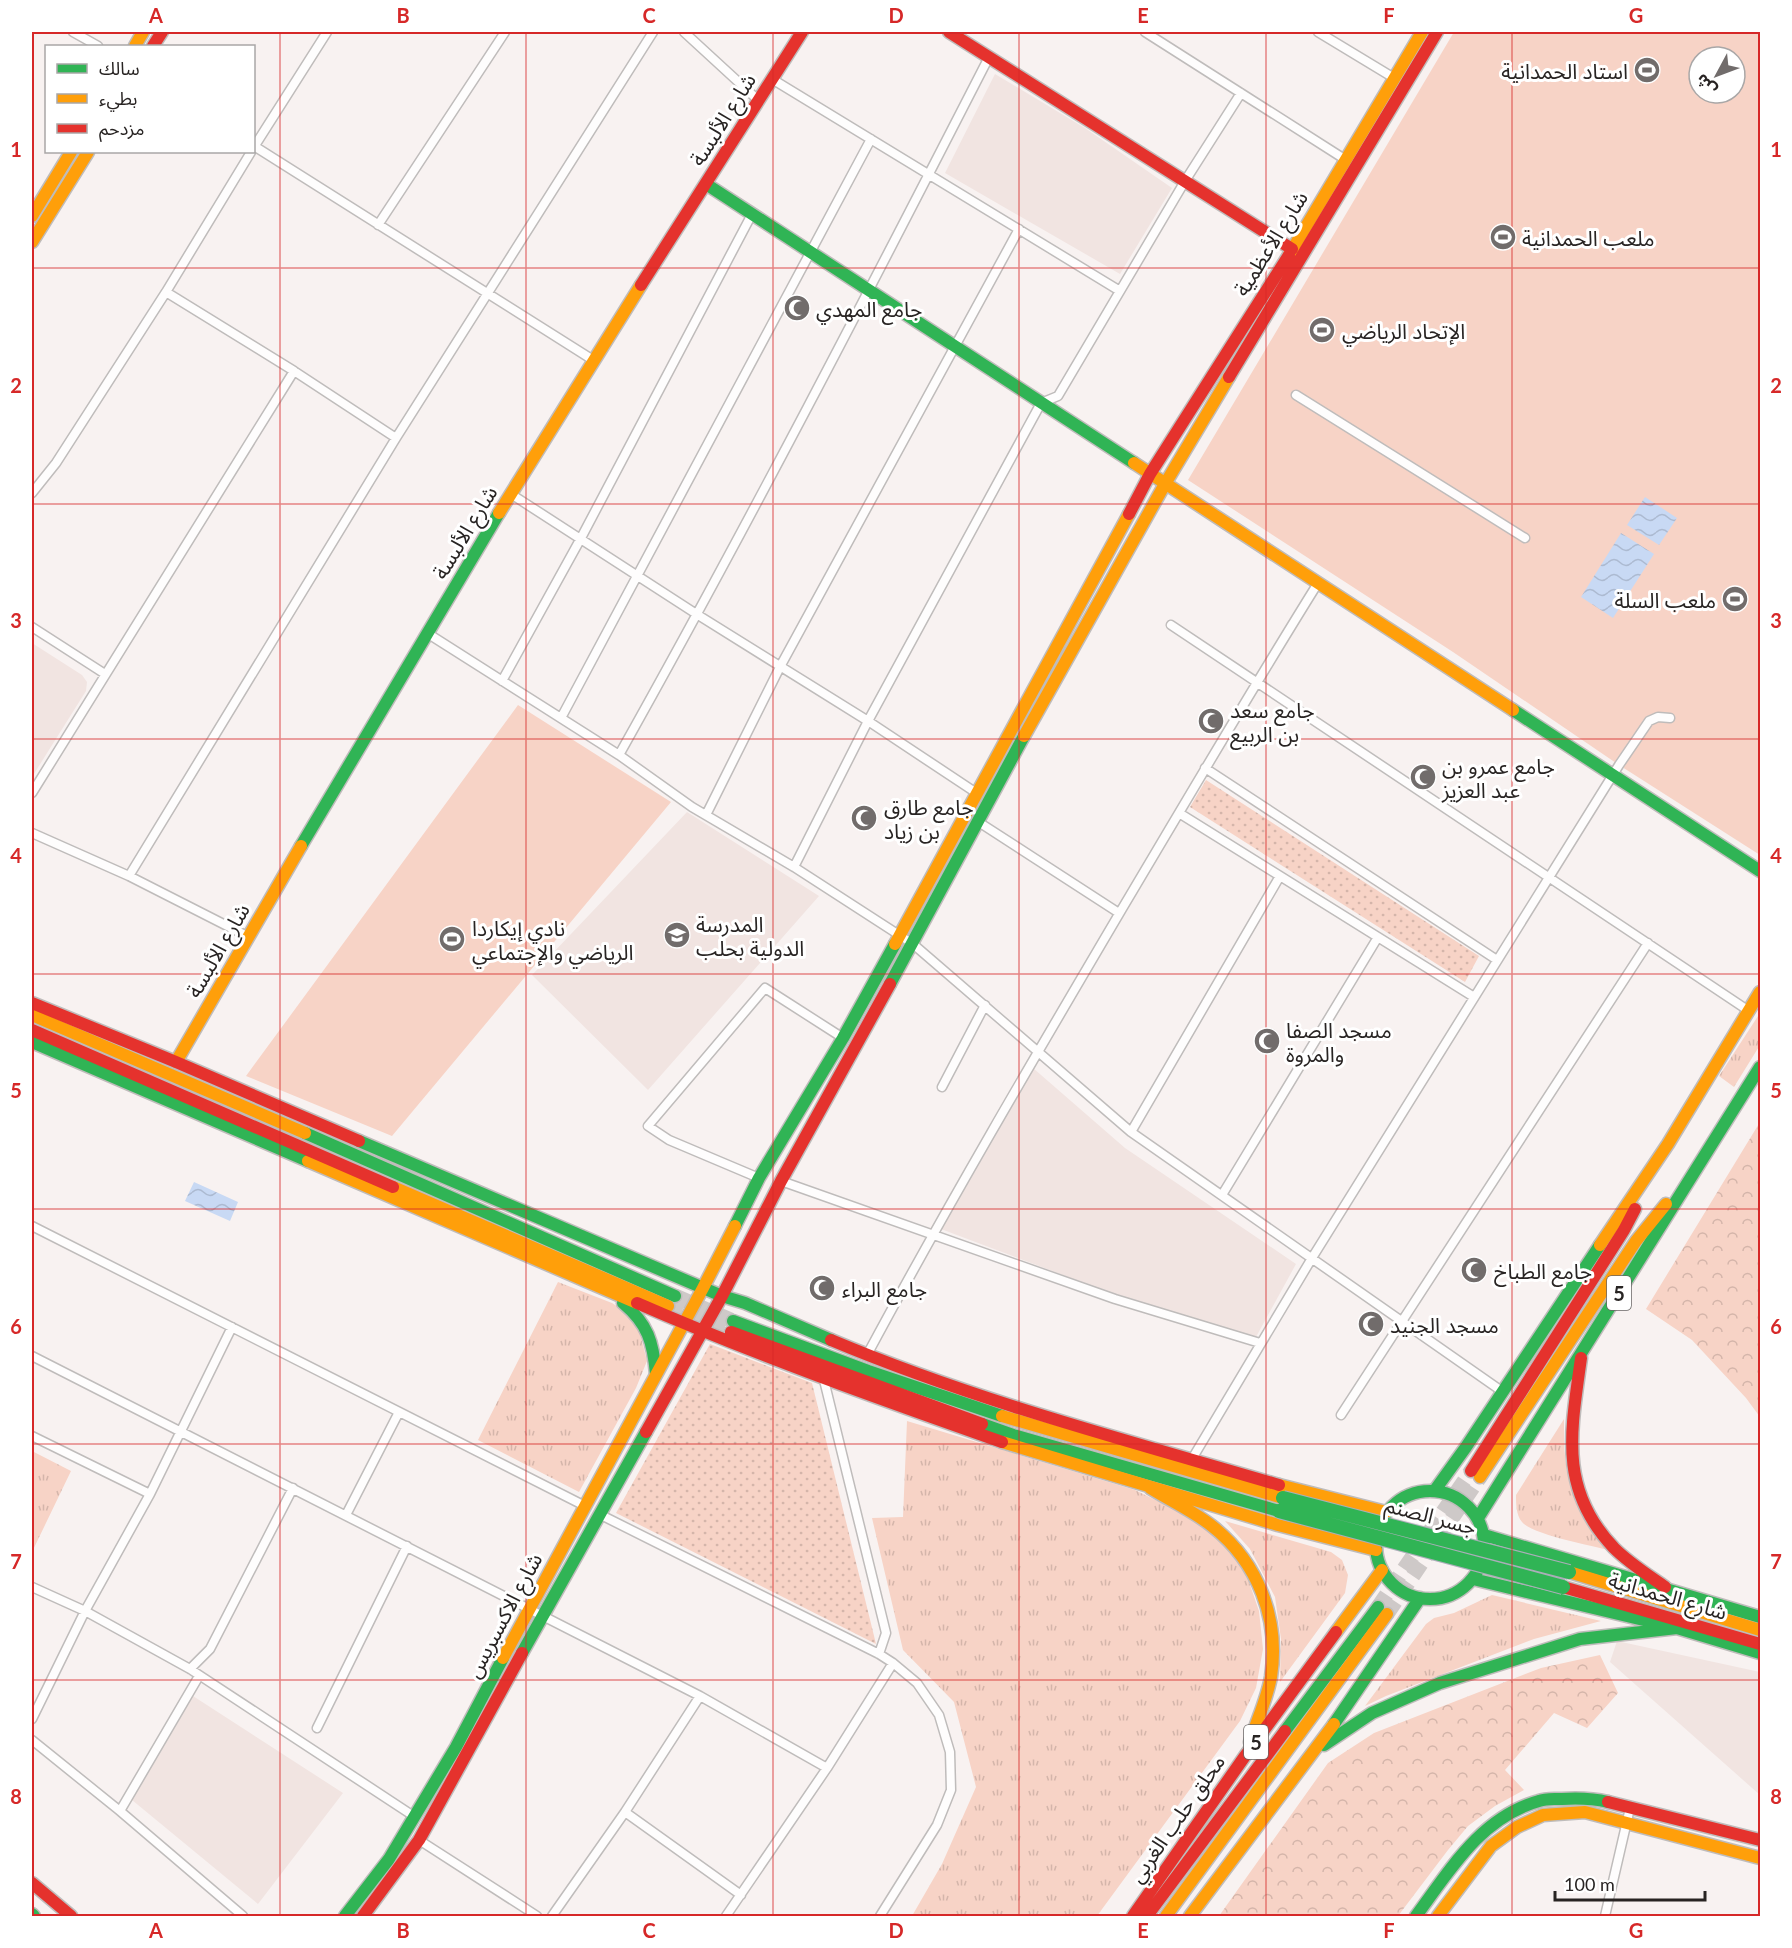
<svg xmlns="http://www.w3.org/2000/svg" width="1792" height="1948" viewBox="0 0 1792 1948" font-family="Lato,'Noto Sans Arabic',sans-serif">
<defs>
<pattern id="grass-tufts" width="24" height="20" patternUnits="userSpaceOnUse" patternTransform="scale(1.5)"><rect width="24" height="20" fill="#f7d3c6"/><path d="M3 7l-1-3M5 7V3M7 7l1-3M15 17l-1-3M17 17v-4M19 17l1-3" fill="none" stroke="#d4b5aa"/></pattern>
<pattern id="forest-crowns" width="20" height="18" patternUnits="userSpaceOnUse" patternTransform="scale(1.5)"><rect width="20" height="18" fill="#f7d3c6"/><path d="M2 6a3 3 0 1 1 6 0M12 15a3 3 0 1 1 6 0" fill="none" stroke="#d4b5aa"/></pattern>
<pattern id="park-dots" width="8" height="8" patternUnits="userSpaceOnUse" patternTransform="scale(1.5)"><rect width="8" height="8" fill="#f7d3c6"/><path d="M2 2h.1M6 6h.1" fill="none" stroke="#d4b5aa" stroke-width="1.8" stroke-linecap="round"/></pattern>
<pattern id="water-waves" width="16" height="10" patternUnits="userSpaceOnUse" patternTransform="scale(1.5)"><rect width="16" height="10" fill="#c8d9f4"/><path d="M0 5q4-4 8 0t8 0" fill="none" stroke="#acbad1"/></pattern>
</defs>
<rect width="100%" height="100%" fill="#f8f2f1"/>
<path fill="#f1e4e1" d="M995,74l90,54 87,60 -52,86 -175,-101z
M32,643l50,32 5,7 -1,9 -54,86z
M687,812l132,84 -171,194 -116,-115z
M1033,1068l92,80 171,116 -40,73 -140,-42 -175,-66z
M1617,1641l143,31v123l-150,-133z
M193,1696l150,97 -85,111 -126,-104z"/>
<path fill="url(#grass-tufts)" d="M1760,1013v32l-26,42 -15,-11z
M558,1282l54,21 20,13 9,21 6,24 -11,27 -57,104 -101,-52z
M1564,1419v29l3,24 50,80c-19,-5 -85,-17 -95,-30 -6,-7 -6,-19 -6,-27z
M907,1421l228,69 53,26 35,26 24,34 12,35 4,38 -7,39 -16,33 -143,195h-185l30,-52 34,-77 -22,-85 -51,-52 -31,-132 31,-1z
M32,1451l39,20 -39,81z
M1225,1521l106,31 11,8 6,15 -3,18 -65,89 1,-43 -6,-42 -25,-48z
M1492,1595l109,26 -67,18 -148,57 -21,10 61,-82 8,-6 20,-5z"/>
<path fill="url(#forest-crowns)" d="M1760,1122v295l-14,-19 -54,-58 -46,-31z
M1600,1655l18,38 -31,35 -33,-15 -49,57 19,20 -29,16 -27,20 -20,24 -50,66h-179l109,-153 46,-30 167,-65z"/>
<path fill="url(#park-dots)" d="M1206,780l273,176 -14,26 -275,-175z
M710,1344l102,39 64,261 -260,-131z"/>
<path fill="#f7d3c6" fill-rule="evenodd" d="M1454,32h306v823l-141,-90 -166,-113 -265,-172zM1699,57h36v36h-36z
M518,705l153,97 -279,334 -146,-60z"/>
<path fill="url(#water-waves)" d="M1645,497l32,21 -18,27 -32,-20z
M1621,533l33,21 -41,64 -32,-21z
M194,1182l44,20 -8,19 -45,-20z"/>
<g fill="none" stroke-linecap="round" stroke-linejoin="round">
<path stroke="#cec9c8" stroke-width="15" stroke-dasharray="15 8" stroke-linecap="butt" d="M675,1296l58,25
M668,1306l63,26
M1378,1607l93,-136
M1387,1614l93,-137"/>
<defs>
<path id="street" d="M73,32l25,14
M684,32l74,68
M1145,32l201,128
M1318,32l76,46
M772,79l348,212
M254,146l339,214
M254,147l73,-115
M378,225l127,-193
M166,292l128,79 102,67
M1296,395l229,143
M32,493l24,-30 110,-171 85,-140
M511,494l187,121 170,106 110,73
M1171,625l578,386
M32,627l73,47
M427,633l192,122 73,52 102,60 119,77 218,188 372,260
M502,681l79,-143 171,-324
M561,718l310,-579
M619,755c129,-230 250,-464 370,-698
M1205,768l292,192
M32,793l262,-422
M1179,813l295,184
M706,815l75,-150 238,-436
M977,821l142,92
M32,833l97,43 120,61
M794,867l74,-146 173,-318 17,-7 127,-215 56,-88
M129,876l267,-438 257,-406
M942,1087l43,-82
M1131,1132l149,-256
M759,1178l-90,-38 -21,-14 117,-138 78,50
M781,1181l334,118 145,44
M1222,1195l156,-258
M32,1226l553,280
M867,1355c80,-149 166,-295 252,-441 66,-111 131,-222 199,-331
M32,1356l668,340 127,72
M823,1376l63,257 -7,21
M1341,1415l307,-472
M32,1436l118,58
M1192,1459l120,-201 307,-493 30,-44 9,-4 12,1
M599,1514l280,140 14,9 24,20 22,32 11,37 1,38 -14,35 -57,91
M346,1515l53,-103
M32,1587l53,24 105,58 225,148
M190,1669l20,-20 83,-161
M32,1719l53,-108 65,-117 82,-167
M317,1728l90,-182
M32,1740l88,71 123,105
M120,1811l79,-135
M625,1812l116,83
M419,1840l118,76
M552,1916l73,-104 75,-116
M726,1916l101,-148 66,-105
M1605,1916l25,-108"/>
<path id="fast" d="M706,184l428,279
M1513,710l247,161
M301,846l198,-333
M890,984l134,-248
M32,1042l276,119
M305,1133l370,163
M359,1141l363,155 23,7 86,37
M735,1226l24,-48 84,-140 52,-94
M623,1303c25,21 30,39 33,71
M733,1321l135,50 134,45
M982,1424l31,11 266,76
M1435,1490l31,-43 134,-202
M1376 1545a54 54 0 1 1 108 0a54 54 0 1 1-108 0Z
M1478,1518l282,-451
M1484,1535l276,82
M1473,1579l204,49 83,25
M522,1653l124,-221
M1334,1724l86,-126
M1285,1731l93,-124
M1324,1745l48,-32 68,-30 140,-44 97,-11
M32,1914l2,2
M345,1916l44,-57 67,-112 47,-89
M1416,1916c34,-46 65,-99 123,-115 7,-3 15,-2 23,-2 16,-1 29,-1 46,3"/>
<path id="slow" d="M135,46l8,-14
M32,216l39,-64
M32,242l56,-90
M1289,255l133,-223
M1134,463l379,247
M499,513l142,-228
M1024,736l141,-252 64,-107
M895,944l234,-430
M32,1015l273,118
M176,1062l125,-216
M308,1161l329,142
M393,1187l275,119
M1600,1245l68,-101 92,-152
M1002,1416l281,82
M1002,1442l276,83 98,25
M1480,1477l156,-236 30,-37
M1279,1485l107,27
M1150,1488c21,13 43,23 62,38 46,36 68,93 59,151 -4,22 -14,43 -21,65
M1569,1572l191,58
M1336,1632l46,-62
M503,1658l200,-370 32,-62
M1166,1916l221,-302
M1190,1916l144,-192
M1438,1916l53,-70 26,-19 26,-12 42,-3 175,46"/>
<path id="jam" d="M949,32l343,217
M153,46l9,-14
M641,285l161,-253
M1229,377l208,-345
M1129,514l21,-40 139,-219
M32,1003l144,59 183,79
M32,1030l361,157
M637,1303c119,52 243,96 365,139
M731,1332l251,92
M831,1340c145,61 298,101 448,145
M1581,1358c-10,73 -23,131 33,190 15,15 34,27 51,39
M646,1432l76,-136 59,-115 109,-197
M1471,1471l153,-241 11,-21
M1563,1587l197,57
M1608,1802l152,38
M32,1883l39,33
M363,1916l56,-76 103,-187
M1133,1916l112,-160 91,-124
M1147,1916l138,-185"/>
</defs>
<use href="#street" stroke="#bfbcbb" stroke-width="11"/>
<use href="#fast" stroke="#bfbcbb" stroke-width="15"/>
<use href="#slow" stroke="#bfbcbb" stroke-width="15"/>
<use href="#jam" stroke="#bfbcbb" stroke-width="15"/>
<use href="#street" stroke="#fefdfd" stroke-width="8"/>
<use href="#fast" stroke="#30b455" stroke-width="12"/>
<use href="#slow" stroke="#ff9f0a" stroke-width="12"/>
<use href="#jam" stroke="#e5322d" stroke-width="12"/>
<defs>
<path id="fast-bridge" d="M1283,1498l286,74
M1279,1511l284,76"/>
</defs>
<use href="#fast-bridge" stroke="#aaaeb8" stroke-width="16" stroke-linecap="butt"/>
<use href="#fast-bridge" stroke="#30b455" stroke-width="14"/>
</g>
<path fill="none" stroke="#d62828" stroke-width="1.5" stroke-opacity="0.55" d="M280,32v1884M526,32v1884M773,32v1884M1019,32v1884M1266,32v1884M1512,32v1884M32,268h1728M32,504h1728M32,739h1728M32,974h1728M32,1209h1728M32,1444h1728M32,1680h1728"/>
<defs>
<symbol id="stadium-disc" viewBox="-11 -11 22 22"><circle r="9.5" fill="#716c6b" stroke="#fff"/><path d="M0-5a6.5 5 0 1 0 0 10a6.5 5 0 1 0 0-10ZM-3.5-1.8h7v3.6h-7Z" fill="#fff"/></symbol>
<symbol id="mosque-disc" viewBox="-11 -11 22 22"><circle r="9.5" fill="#716c6b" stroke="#fff"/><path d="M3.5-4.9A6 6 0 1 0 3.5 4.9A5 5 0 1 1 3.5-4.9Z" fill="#fff"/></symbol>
<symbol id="school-disc" viewBox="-11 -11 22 22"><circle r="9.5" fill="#716c6b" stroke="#fff"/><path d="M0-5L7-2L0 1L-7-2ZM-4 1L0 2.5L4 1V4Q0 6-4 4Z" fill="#fff"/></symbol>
</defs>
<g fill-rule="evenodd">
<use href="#stadium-disc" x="1632" y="55" width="30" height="30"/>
<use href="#stadium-disc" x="1488" y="222" width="30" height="30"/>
<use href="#mosque-disc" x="782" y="293" width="30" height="30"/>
<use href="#stadium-disc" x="1307" y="315" width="30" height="30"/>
<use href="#stadium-disc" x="1720" y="584" width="30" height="30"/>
<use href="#mosque-disc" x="1196" y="706" width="30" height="30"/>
<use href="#mosque-disc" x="1408" y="762" width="30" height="30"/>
<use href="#mosque-disc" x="849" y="803" width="30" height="30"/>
<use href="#school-disc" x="662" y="920" width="30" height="30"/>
<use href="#stadium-disc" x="437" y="924" width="30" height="30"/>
<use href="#mosque-disc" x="1252" y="1026" width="30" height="30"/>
<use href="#mosque-disc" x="1459" y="1255" width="30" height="30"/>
<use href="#mosque-disc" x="807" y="1273" width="30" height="30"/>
<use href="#mosque-disc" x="1356" y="1309" width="30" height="30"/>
</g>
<g text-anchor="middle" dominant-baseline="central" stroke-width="6" stroke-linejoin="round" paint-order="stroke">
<g fill="#fff" stroke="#686665" stroke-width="1.5">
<rect x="1607" y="1276" width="24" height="34" rx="4.5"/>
<rect x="1244" y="1725" width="24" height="34" rx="4.5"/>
</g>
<g font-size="20" font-weight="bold" fill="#282423">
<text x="1619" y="1293">5</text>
<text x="1256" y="1742">5</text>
</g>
<g font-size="21" fill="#282423" stroke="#fff" text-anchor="start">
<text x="1628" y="70" text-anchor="end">استاد الحمدانية</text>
<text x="1522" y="237">ملعب الحمدانية</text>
<text x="816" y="308">جامع المهدي</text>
<text x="1342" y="330">الإتحاد الرياضي</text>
<text x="1716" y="599" text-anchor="end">ملعب السلة</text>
<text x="1230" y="709">جامع سعد<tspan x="1230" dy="24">بن الربيع</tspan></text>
<text x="1442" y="765">جامع عمرو بن<tspan x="1442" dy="24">عبد العزيز</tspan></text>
<text x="884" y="806">جامع طارق<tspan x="884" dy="24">بن زياد</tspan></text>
<text x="696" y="923">المدرسة<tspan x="696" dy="24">الدولية بحلب</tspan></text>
<text x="472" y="927">نادي إيكاردا<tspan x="472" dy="24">الرياضي والإجتماعي</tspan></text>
<text x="1286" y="1029">مسجد الصفا<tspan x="1286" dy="24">والمروة</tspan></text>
<text x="1494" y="1270">جامع الطباخ</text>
<text x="842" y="1288">جامع البراء</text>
<text x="1390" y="1324">مسجد الجنيد</text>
</g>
<g font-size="21" fill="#282423" stroke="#fff">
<text transform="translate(722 119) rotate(-58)">شارع الألبسة</text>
<text transform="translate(1270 243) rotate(-58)">شارع الأعظمية</text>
<text transform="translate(464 532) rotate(-59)">شارع الألبسة</text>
<text transform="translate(217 950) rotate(-60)">شارع الألبسة</text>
<text transform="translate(1431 1515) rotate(15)">جسر الصنم</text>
<text transform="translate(1668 1595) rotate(16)">شارع الحمدانية</text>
<text transform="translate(503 1615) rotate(-62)">شارع الاكسبريس</text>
<text transform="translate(1176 1818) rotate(-55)">محلق حلب الغربي</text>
</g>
</g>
<rect width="1792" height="1948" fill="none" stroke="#ffffff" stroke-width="66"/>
<rect x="45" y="45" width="210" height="108" fill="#ffffff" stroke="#a9a7a7" stroke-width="1.5"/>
<rect x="57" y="64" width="30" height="9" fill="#30b455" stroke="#a9a7a7" stroke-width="1.5"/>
<text x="99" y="75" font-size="18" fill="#282423">سالك</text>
<rect x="57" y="94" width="30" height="9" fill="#ff9f0a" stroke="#a9a7a7" stroke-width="1.5"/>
<text x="99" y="105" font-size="18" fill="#282423">بطيء</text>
<rect x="57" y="124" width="30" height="9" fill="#e5322d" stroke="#a9a7a7" stroke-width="1.5"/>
<text x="99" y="135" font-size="18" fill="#282423">مزدحم</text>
<g transform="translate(1717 75) rotate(229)"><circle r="28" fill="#ffffff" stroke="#a9a7a7" stroke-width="1.5"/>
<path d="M0-4.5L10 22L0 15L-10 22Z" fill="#716c6b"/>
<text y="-9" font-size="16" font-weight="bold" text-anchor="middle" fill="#282423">ش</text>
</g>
<path d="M1555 1891v9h150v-9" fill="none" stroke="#282423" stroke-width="3"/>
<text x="1564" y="1891" font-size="18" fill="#282423" stroke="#ffffff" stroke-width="4.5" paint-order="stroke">100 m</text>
<rect x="33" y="33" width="1726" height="1882" fill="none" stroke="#d62828" stroke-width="2"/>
<g font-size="20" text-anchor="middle" font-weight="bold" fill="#d62828">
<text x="156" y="23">A</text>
<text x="403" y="23">B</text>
<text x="649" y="23">C</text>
<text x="896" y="23">D</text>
<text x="1143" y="23">E</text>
<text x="1389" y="23">F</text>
<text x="1636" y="23">G</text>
<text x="16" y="157">1</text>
<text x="1776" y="157">1</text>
<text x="16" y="393">2</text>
<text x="1776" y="393">2</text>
<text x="16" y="628">3</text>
<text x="1776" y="628">3</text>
<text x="16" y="863">4</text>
<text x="1776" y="863">4</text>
<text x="16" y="1098">5</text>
<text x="1776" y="1098">5</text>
<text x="16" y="1334">6</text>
<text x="1776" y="1334">6</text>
<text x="16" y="1569">7</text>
<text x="1776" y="1569">7</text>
<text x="16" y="1804">8</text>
<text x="1776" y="1804">8</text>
<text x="156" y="1938">A</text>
<text x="403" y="1938">B</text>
<text x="649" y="1938">C</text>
<text x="896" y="1938">D</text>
<text x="1143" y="1938">E</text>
<text x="1389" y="1938">F</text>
<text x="1636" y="1938">G</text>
</g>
</svg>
